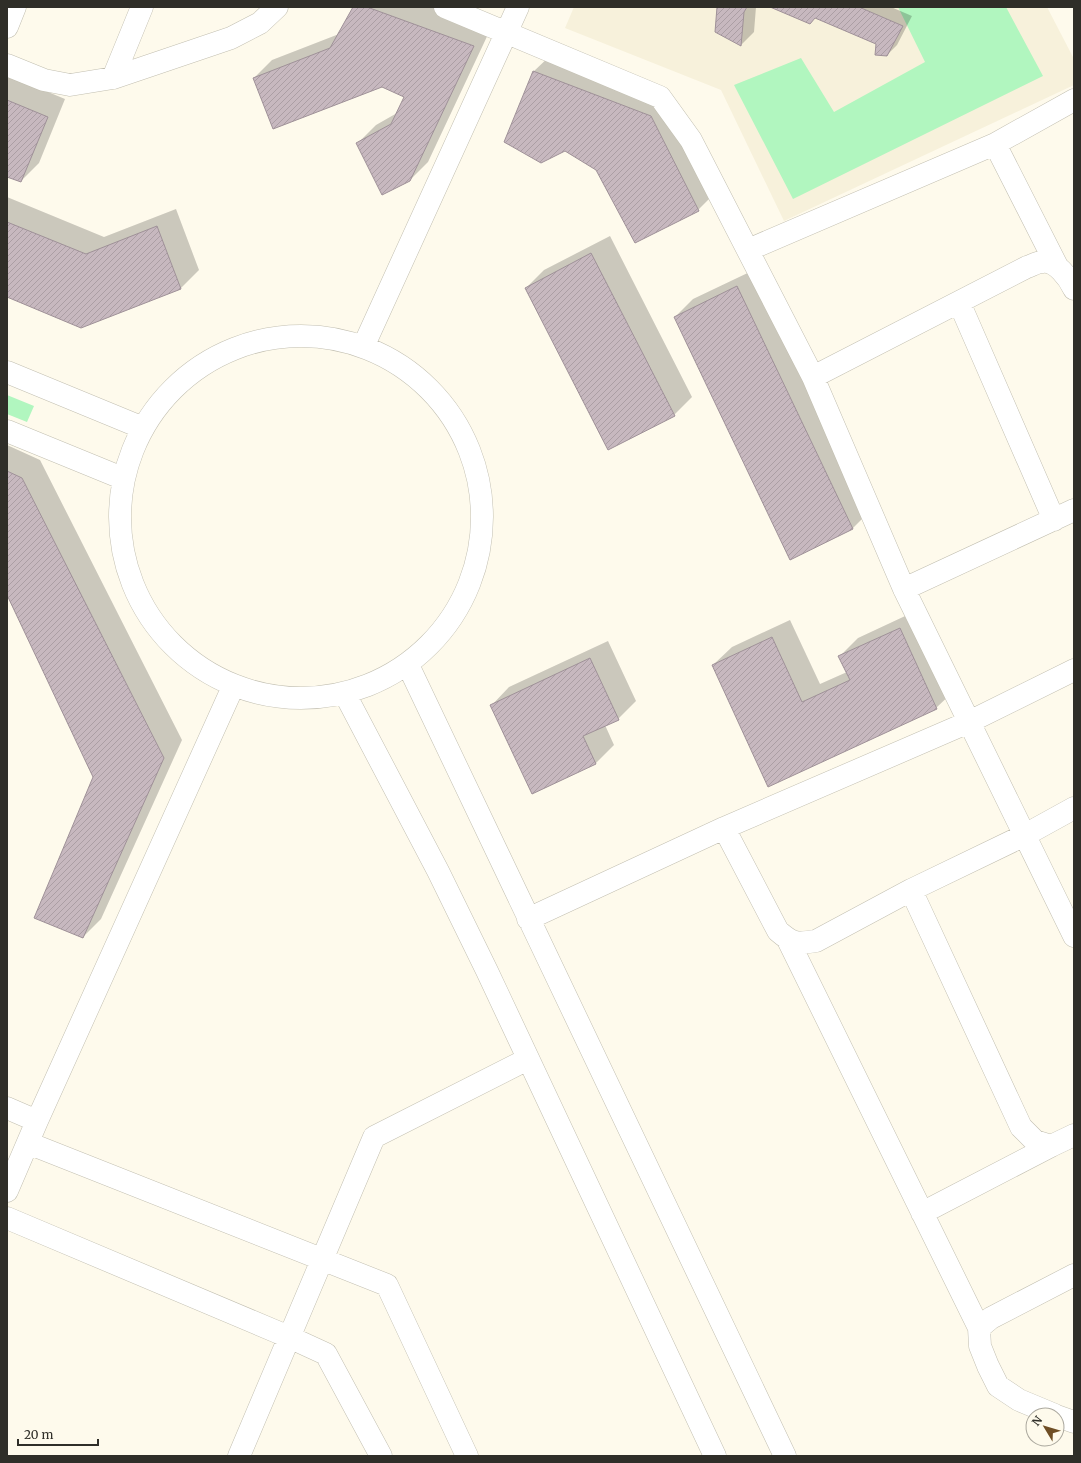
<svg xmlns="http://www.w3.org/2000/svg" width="1081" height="1463" viewBox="0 0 1081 1463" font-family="Merriweather,serif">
<defs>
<pattern id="building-hatch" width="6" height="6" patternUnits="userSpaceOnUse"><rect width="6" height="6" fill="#c7b8bf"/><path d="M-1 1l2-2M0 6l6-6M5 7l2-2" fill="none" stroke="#ab9ea4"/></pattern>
</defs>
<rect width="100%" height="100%" fill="#fefaec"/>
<path fill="#f7f1db" d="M574,7h473l27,52v26l-290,136 -63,-131 -156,-62z"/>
<path fill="#b1f6bf" d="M898,7h108l37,69 -250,123 -59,-114 67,-27 33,54 91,-50z
M7,395l27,11 -7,16 -20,-8z"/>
<path fill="#0003" d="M354,7h80l57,21 -63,134 -19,19 -51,-38 18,-18 21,-12 9,-17 -24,-10 -128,-8 18,-18 67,-26z
M718,7h38l-2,25 -13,13z
M772,7h119l21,9 -15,29 -10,10 -10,-11 -62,-27z
M552,54l117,44 47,94 -18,18 -101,-41 -64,-97z
M7,75l58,24 -26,64 -18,18 -14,-5z
M7,197l97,40 72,-28 23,61 -18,18 -100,39 -74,-31z
M610,236l82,161 -18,18 -148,-127 18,-18z
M756,269l115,241 -18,18 -63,30 -115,-241 18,-18z
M7,445l33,15 142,280 -81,179 -18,18 11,-160 -87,-185z
M918,610l37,80 -19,18 -168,78 -55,-121 19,-18 58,-27 30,64 27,-12 -7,-16 18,-18z
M608,641l28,60 -18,18 -13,6 9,20 -18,18 -63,30 -42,-87 18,-19z"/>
<path fill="url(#building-hatch)" stroke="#9f9198" d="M353,7h14l107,39 -64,135 -28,14 -26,-52 35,-19 13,-27 -22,-10 -109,42 -20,-51 77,-30z
M717,7h30l-3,5 -3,34 -26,-14z
M770,7h89l44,19 -16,30 -12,-1 1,-11 -61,-26 -5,6z
M533,71l118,45 48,95 -64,32 -39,-73 -31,-19 -24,12 -37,-21z
M7,100l41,17 -27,65 -14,-5z
M7,222l79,32 71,-28 24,63 -100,39 -74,-31z
M591,253l84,163 -67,34 -83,-162z
M737,286l116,243 -63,31 -116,-243z
M7,471l15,7 142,280 -81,180 -49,-20 59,-141 -86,-182z
M900,628l37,81 -169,78 -56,-122 60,-28 30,65 48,-22 -12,-24z
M590,658l29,62 -36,16 13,28 -64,30 -42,-89z"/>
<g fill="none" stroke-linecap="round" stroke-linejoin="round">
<defs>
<path id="minor" d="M445,7l215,90 31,43 122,237 91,212 170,347
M7,27l8,-20
M7,65l37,15 26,5 43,-7 118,-40 29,-15 17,-16
M113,78l29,-71
M995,144l62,122
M748,250l247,-106 79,-44
M959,302l95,218
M120 517a181 181 0 1 1 362 0a181 181 0 1 1-362 0Z
M364,345l154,-338
M7,372l136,56
M813,377l214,-110c4,-1 10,-5 15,-5 14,-2 27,16 32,27
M7,431l115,47
M904,589l170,-79
M408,665l377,791
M345,694l93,177 49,100 228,485
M724,828l54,103c15,13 18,13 38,10l95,-51 114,-55 49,-27
M911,890l110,237 14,14 16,5 23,-11
M528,919l196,-91 245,-106 105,-52
M788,940l191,388
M7,1108l30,13
M28,1143l359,142 80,171
M7,1191l30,-70 195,-432
M922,1213l129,-67
M7,1218l282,119 37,17 55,102
M1055,1415l-36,-15 -21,-14 -10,-20 -8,-20 -1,-18 12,-10 83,-43
M1057,1416l17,6
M239,1456l135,-319 154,-78"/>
</defs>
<use href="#minor" stroke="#c2bfb1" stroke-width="23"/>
<use href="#minor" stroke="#fff" stroke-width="22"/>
</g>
<rect width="1081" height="1463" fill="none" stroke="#2f2e28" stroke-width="16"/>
<g transform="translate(1045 1427) rotate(308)"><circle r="19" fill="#fefaec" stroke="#aba89e"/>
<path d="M0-3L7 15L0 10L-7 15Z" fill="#6f4e25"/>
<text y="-6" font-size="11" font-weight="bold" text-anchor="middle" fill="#2f2e28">N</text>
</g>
<path d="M18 1439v6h80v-6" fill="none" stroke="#2f2e28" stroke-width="2"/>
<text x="24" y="1439" font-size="12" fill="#2f2e28" stroke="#fefaec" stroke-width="3" paint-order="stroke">20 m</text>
</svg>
